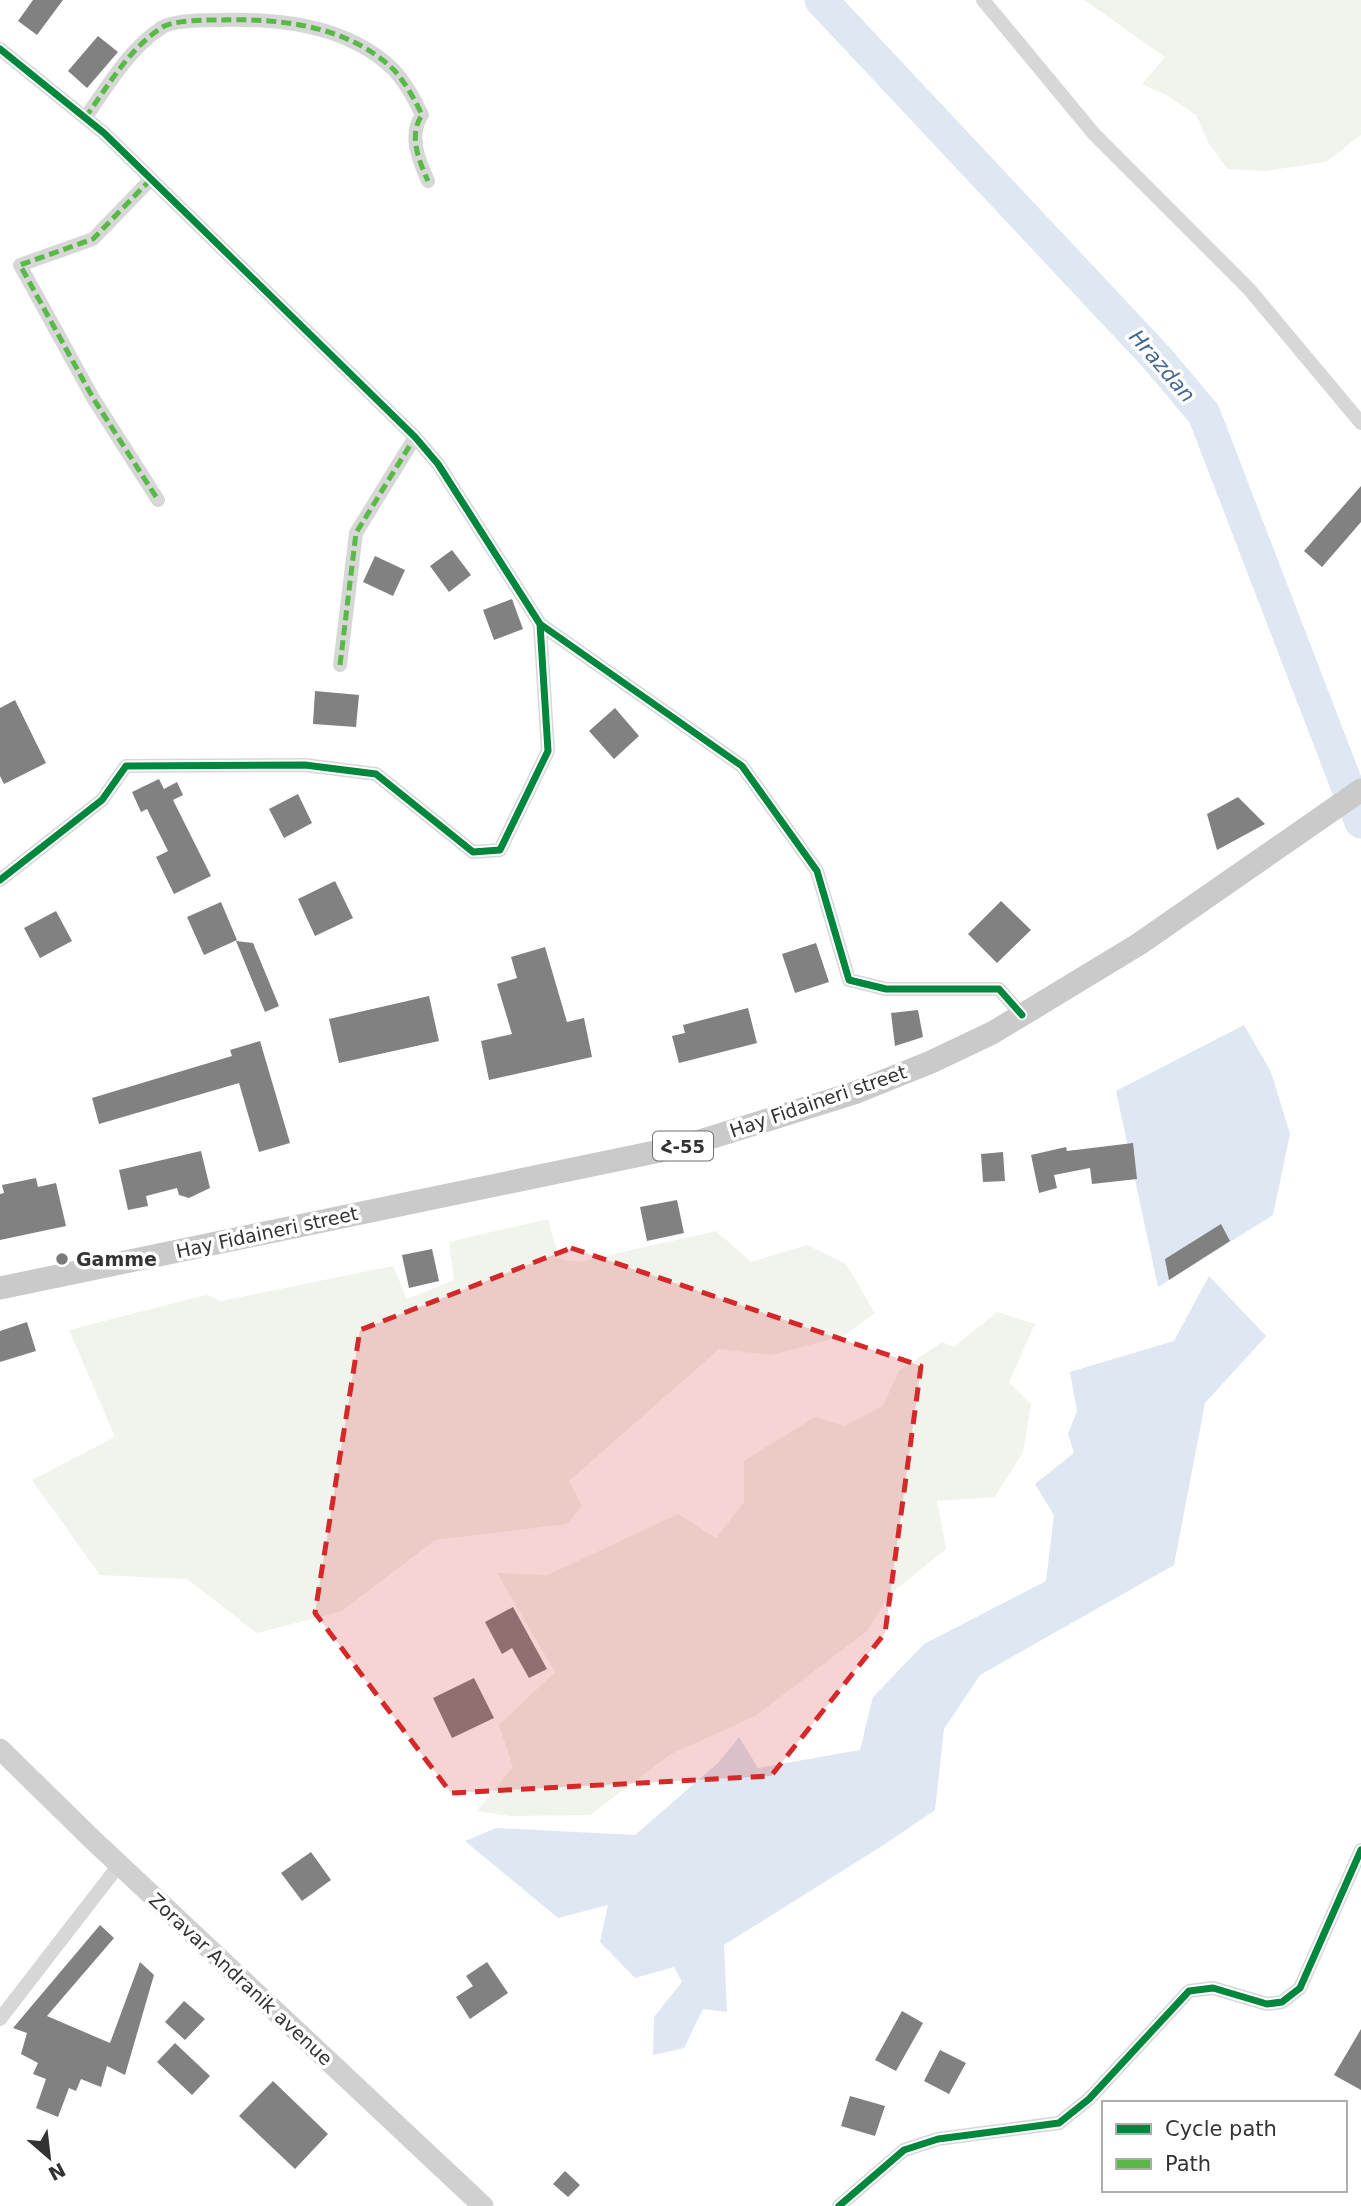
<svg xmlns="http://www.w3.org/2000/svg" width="1361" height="2206" viewBox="0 0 1361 2206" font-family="'DejaVu Sans','Noto Sans Armenian',sans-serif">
<rect width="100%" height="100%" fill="#fff"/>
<path fill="#f0f4ed" d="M1084,0h277v135l-35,27 -61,9 -38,-2 -19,-27 -12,-27 -28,-19 -26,-12 23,-27z
M548,1219l11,40 20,3 137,-31 35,31 56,-17 39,19 29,49 -32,23 -72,19 -52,-6 -150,132 13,25 -15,18 -132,16 -93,71 -85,22 -70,-54 -87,-4 -68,-95 83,-43 -46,-107 137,-35 15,6 172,-35 14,33 47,-19 -5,-38z
M997,1312l38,12 -26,58 22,22 -8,48 -28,45 -58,4 9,48 -57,46 -22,36 -112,85 -84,38 -81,61 -80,1 -33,-5 36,-44 -14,-42 56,-53 -58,-99 51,2 130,-61 38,24 28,-36v-41l71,-44 29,9 39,-20 16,-35 43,-29 12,5z"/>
<path fill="#dee7f2" d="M1244,1025l27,47 19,62 -17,81 -115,72 -42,-196z
M1209,1276l57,60 -61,67 -31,162 -194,110 -36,54 -9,81 -50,34 -161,101 3,67 -24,-3 -19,39 -31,7 1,-38 28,-35 -8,-15 -39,11 -35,-36 8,-37 -50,13 -93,-77 31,-13 139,7 83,-72 21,-26 19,31 102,-18 13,-53 51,-53 122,-63 8,-66 -19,-31 39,-31 -6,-19 9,-23 -7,-39 104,-31z"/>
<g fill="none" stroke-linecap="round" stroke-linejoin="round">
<path stroke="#dee7f2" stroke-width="33" d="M821,0l335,357 48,57 157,408"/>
</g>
<path fill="#818181" d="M33,0h30l-26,35 -19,-14z
M98,36l20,16 -31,36 -19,-17z
M1361,486v36l-39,45 -18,-16z
M452,550l19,25 -22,17 -19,-26z
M375,556l30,14 -12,26 -30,-14z
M512,599l11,30 -29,11 -11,-30z
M315,691l44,4 -3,32 -43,-3z
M15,700l31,63 -42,21 -4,-8v-68z
M615,708l24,28 -25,23 -25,-28z
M159,779l5,10 13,-7 6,13 -10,5 38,76 -37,18 -18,-37 12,-6 -21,-42 -6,3 -9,-20z
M298,794l14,29 -28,15 -15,-29z
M1238,797l27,27 -48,26 -10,-36z
M335,881l18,37 -38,18 -17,-37z
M1001,901l30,29 -34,33 -29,-29z
M221,902l16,38 -33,15 -17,-38z
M56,911l16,30 -32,17 -16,-30z
M236,941l17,2 26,63 -14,6z
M816,943l13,39 -34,11 -13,-39z
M545,947l22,75 17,-4 8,39 -103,23 -8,-39 31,-7 -15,-50 20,-6 -6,-21z
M429,996l10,45 -100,22 -10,-44z
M748,1008l9,35 -78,20 -7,-27 13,-3 -2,-8z
M918,1010l5,27 -28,9 -4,-33z
M260,1041l30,102 -31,9 -20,-69 -140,41 -7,-26 140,-42 -2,-6z
M1133,1143l4,36 -45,5 -2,-16 -36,7 3,13 -18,5 -8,-38 35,-8 1,4z
M201,1151l9,37 -21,10 -10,-3 -2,-7 -31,8 2,10 -20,4 -9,-40z
M1003,1152l2,29 -22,1 -2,-28z
M36,1178l2,9 18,-4 10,43 -66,14v-46l4,-1 -2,-8z
M677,1200l7,33 -37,8 -7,-34z
M1221,1224l9,17 -61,39 -4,-21z
M432,1249l7,32 -30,7 -7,-33z
M27,1322l9,29 -36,11v-31z
M513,1607l34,62 -18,9 -17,-30 -10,6 -17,-32z
M474,1678l20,40 -42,20 -19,-40z
M311,1852l20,28 -29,21 -21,-28z
M100,1925l14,13 -67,78 63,27 30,-81 14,13 -29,100 -18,-9 -6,21 -20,-8 -5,12 -7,-3 -11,29 -22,-9 10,-29 -13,-5 5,-11 -17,-9 6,-21 -14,-5z
M487,1962l21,31 -38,26 -14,-22 17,-11 -7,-10z
M184,2001l21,18 -20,21 -20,-18z
M902,2011l21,12 -27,48 -21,-11z
M1361,2029v61l-27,-15z
M175,2043l35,33 -18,19 -35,-33z
M940,2050l26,13 -17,31 -25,-13z
M273,2081l55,53 -33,35 -56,-53z
M850,2096l35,10 -10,30 -34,-10z
M565,2171l15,14 -12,12 -15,-13z"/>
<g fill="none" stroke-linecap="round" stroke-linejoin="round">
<path stroke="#d7d7d7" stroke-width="14" d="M983,0l111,134 155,155 112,134
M0,49l104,84 311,304 23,27 102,160
M85,118c23,-32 43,-68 76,-90 11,-8 44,-8 57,-8 61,-2 130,5 176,50 11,12 21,30 28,45 -14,20 -3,46 6,66
M151,179l-58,60 -73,26 73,133 65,102
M340,665l16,-132 59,-96
M0,880l102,-80 24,-34 179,-1 71,9 97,78 27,-2 48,-99 -8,-127 202,142 75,105 32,109 37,9h113l23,26
M0,2019l119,-154
M839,2206l65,-56 34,-11 121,-16 30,-24 100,-108 24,-3 54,16 15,-2 18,-14 61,-138"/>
<path stroke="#d0d0d0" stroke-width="21" d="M0,1749l93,91 390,366"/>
<path stroke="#cacaca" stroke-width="23" d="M0,1288l684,-142 170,-53 77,-31 61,-29 30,-18 117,-71 222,-154"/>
<path stroke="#58b947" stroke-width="5" stroke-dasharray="10 5" stroke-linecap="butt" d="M85,118c23,-32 43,-68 76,-90 11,-8 44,-8 57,-8 61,-2 130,5 176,50 11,12 21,30 28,45 -14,20 -3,46 6,66
M151,179l-58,60 -73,26 73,133 65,102
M340,665l16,-132 59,-96"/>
<defs>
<path id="cycleway" d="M0,49l104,84 311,304 23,27 102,160
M0,880l102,-80 24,-34 179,-1 71,9 97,78 27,-2 48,-99 -8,-127 202,142 75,105 32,109 37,9h113l23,26
M839,2206l65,-56 34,-11 121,-16 30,-24 100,-108 24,-3 54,16 15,-2 18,-14 61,-138"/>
</defs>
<use href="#cycleway" stroke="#fff" stroke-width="11"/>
<use href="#cycleway" stroke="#00873e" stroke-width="7"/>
</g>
<path fill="#d62828" fill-opacity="0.2" stroke="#d62828" stroke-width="5" stroke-dasharray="14 9" stroke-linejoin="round" d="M571,1248l350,118 -36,267 -114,143 -320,17 -136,-180 45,-283z"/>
<circle fill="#7a7a7a" stroke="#fff" stroke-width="2.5" cx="62" cy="1259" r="7"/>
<g text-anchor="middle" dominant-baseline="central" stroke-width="7" stroke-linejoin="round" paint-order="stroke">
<rect fill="#fff" stroke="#707070" stroke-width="2" x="653" y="1131.5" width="60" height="29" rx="5"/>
<g font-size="18" font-weight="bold" fill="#333">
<text x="683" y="1146">Հ-55</text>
</g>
<g font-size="19" fill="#333" stroke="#fff">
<text transform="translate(818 1101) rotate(-19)">Hay Fidaineri street</text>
<text transform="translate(267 1232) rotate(-12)">Hay Fidaineri street</text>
<text transform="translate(241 1979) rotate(43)">Zoravar Andranik avenue</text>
</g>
<g font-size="19" font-weight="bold" fill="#333" stroke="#fff" text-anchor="start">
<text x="76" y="1259">Gamme</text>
</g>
<g font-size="21" font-style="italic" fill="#446892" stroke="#fff">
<text transform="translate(1162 366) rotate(49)">Hrazdan</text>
</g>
</g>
<rect x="1102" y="2101" width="245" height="91" fill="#ffffff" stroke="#adadad" stroke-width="2"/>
<rect x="1116" y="2124" width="35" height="10" fill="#00873e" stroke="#adadad" stroke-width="2"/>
<text x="1165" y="2136" font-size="21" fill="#333333">Cycle path</text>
<rect x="1116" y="2159" width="35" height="10" fill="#58b947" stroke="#adadad" stroke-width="2"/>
<text x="1165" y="2171" font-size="21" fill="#333333">Path</text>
<g transform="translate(49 2157) rotate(152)" stroke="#ffffff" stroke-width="5" paint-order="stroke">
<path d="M0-5L12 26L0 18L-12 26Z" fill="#333333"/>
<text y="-10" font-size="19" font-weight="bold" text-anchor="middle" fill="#333333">N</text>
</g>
</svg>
